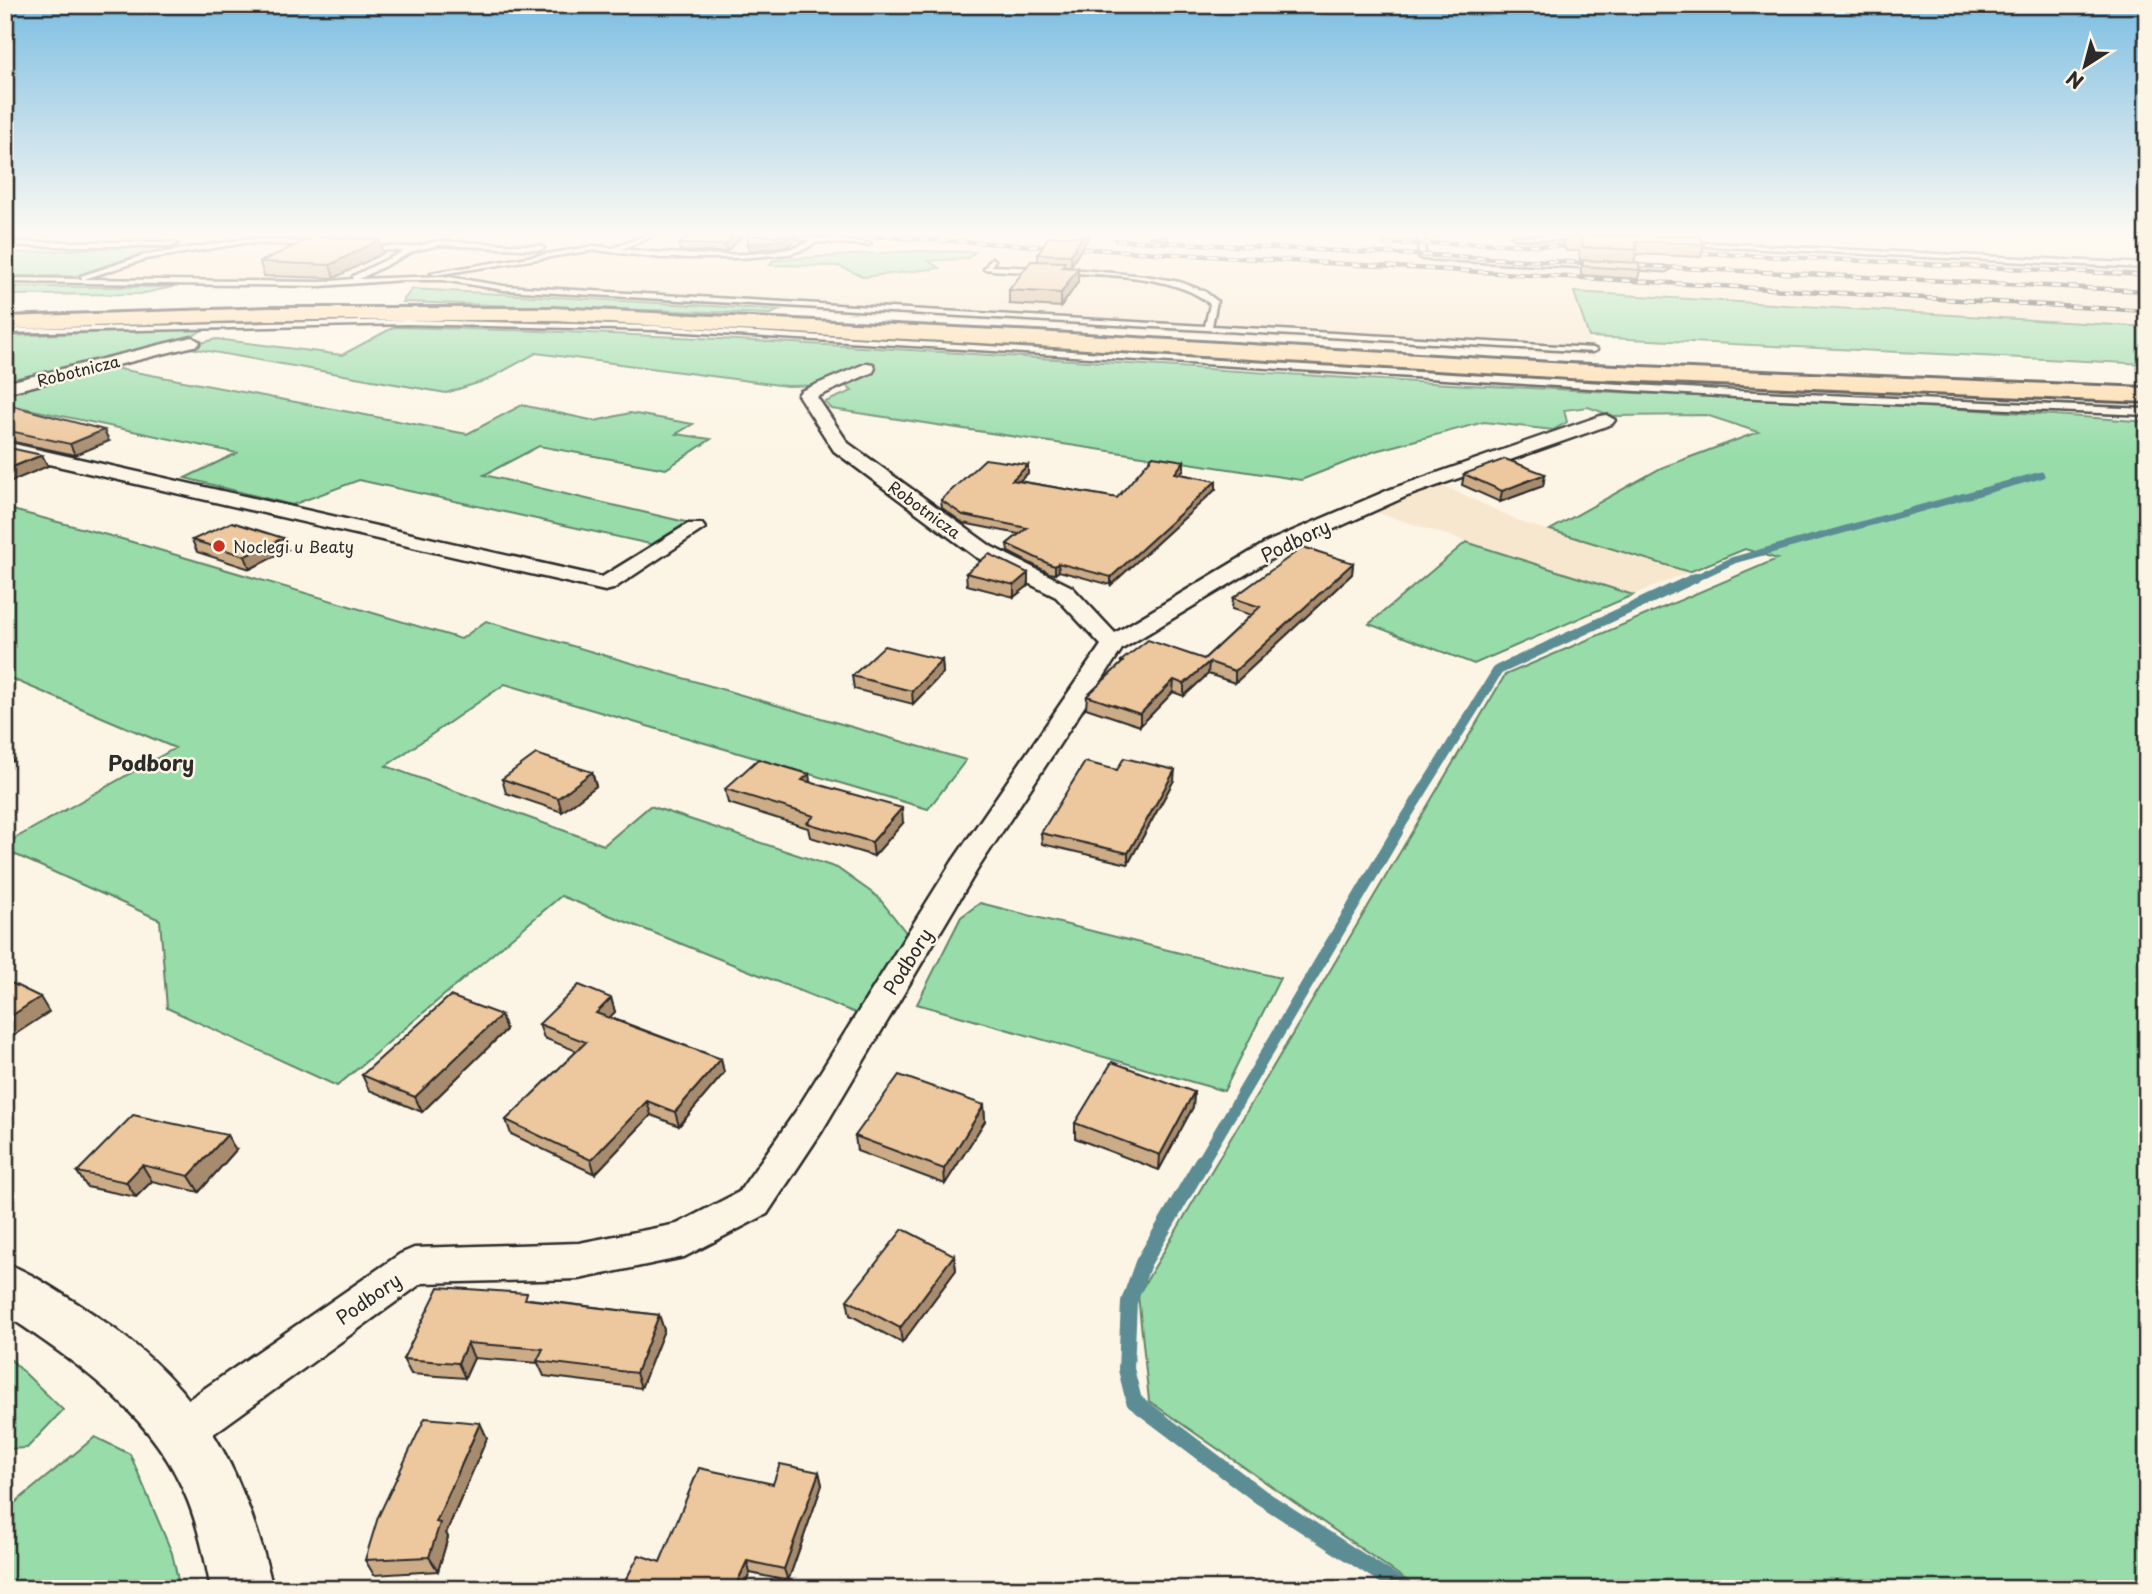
<svg xmlns="http://www.w3.org/2000/svg" width="2152" height="1594" viewBox="0 0 2152 1594" font-family="'Playpen Sans',sans-serif">
<rect width="100%" height="100%" fill="#fcf5e5"/>
<filter id="ink" filterUnits="userSpaceOnUse"><feTurbulence type="fractalNoise" baseFrequency=".0143" numOctaves="2"/><feDisplacementMap in="SourceGraphic" scale="14" xChannelSelector="R" yChannelSelector="G"/><feConvolveMatrix kernelMatrix="1 2 1 2 8 2 1 2 1" color-interpolation-filters="sRGB"/></filter>
<g filter="url(#ink)">
<path fill="#f8e7cf" d="M5,236h2142v91l-572,-35 20,65 -1183,-68 -1,-5 -65,3h-341z
M1442,485l82,38 165,49 -56,23 -261,-84z"/>
<path fill="#97dca9" stroke="#61846a" stroke-width="2" d="M140,246l35,2 -40,8 -60,20h-70v-22z
M914,251l61,1 -7,6 -39,3 10,7 -75,9 -25,-11 -69,-1 3,-5z
M5,287h168l-33,7 -135,1z
M412,289l367,21 -8,4 -369,-12z
M1574,292l573,35v37l-558,-27z
M394,327c341,7 681,35 1022,55 243,14 487,20 731,40v1167h-728l-270,-188 -11,-106 367,-620 272,-116 -32,-10 -56,23 -139,-42 111,-62 97,-36 -52,-17 -93,1 -25,-9 -24,3 3,12 -14,8 -69,-8 -109,29 -74,29 -469,-71 -7,-7 27,-11 -7,-6 -58,1 -251,-33 -49,27 -41,13 -261,-46 31,-8 126,16z
M204,329l-16,10 -183,47v-50z
M103,366l364,68 55,-29 73,16 35,-8 63,11 -17,10 35,5 -45,30 -127,-23 -55,29 210,49 -35,22 -300,-66 -67,25 -107,-27 52,-25 -232,-49v-14z
M5,508l117,31 339,100 25,-18 480,139 -38,49 -423,-125 -119,82 218,79 46,-39 187,62 41,29 30,38 -45,81 -302,-120 -224,190 -170,-78 -7,-88 -155,-70v-6l170,-96 -170,-72z
M1466,542l167,53 -159,69 -105,-40z
M980,903l300,75 -56,113 -307,-87 44,-87z
M5,1354l58,56 -36,38 -22,1z
M95,1437l35,17 42,99 8,36h-175v-78z"/>
<g fill="none" stroke-linecap="round" stroke-linejoin="round">
<path stroke="#5c8c94" stroke-width="7" d="M1691,580l43,-20 307,-85"/>
<path stroke="#5c8c94" stroke-width="10" d="M1396,833l102,-163 197,-92"/>
<path stroke="#5c8c94" stroke-width="12" d="M1201,1164l196,-332"/>
<path stroke="#5c8c94" stroke-width="16" d="M1202,1162l-59,101 -14,39 -3,67 8,32 127,96 143,92"/>
<defs>
<path id="service" d="M644,236h9l-31,13c42,5 153,13 188,-8l-19,-5 80,7 -3,2 -51,-3 -12,7 -15,5 -51,4h-78l-66,-8 -160,25 -4,-2 164,-27 18,2z
M1418,236h6l1,19 174,9 3,2 -3,2 -177,-9 -3,-2z
M1512,236h46l28,3 -3,2 -68,-3z
M246,239l71,3 3,2 -3,2 -71,-3 -100,16 -62,20 236,3 33,-3v-3l51,-25 -39,-2 -2,-3 49,1 27,-6 102,5 3,2 -3,2 -102,-5 -25,6 -55,28 84,-3 61,10 701,40 5,-22c-46,-40 -167,-27 -226,-35l8,-11 3,2 -4,6 80,3 74,7 35,6 24,9 13,10 -5,25 381,22 4,2 -4,2 -1089,-62 -61,-10h-40l-83,6 -315,-4v-4l77,1 -1,-3 64,-21z
M5,242h169l3,2 -3,2h-169z
M1687,242l460,22v4l-462,-23z
M1622,265l44,2 3,2 -3,2 -46,-3z
M407,320l247,6 1081,65 412,18v6l-412,-18 -1081,-67 -247,-6 -402,9v-4z"/>
<path id="minor" d="M192,337l8,5 -2,3 -193,48v-10z
M867,363l6,1 2,4 -2,4 -56,25 31,46 144,104 80,40 43,46 152,-91 124,-53 209,-73 6,-1 9,5 -3,4 -207,73 -122,55 -161,97 -145,221 -155,261 -55,83 -83,43 -105,22 -157,4 -224,162 -16,7 -16,-7 -6,-15 6,-15 234,-161 14,-6 165,-5 98,-19 62,-32 57,-81 156,-249 149,-217 -45,-48 -80,-40 -142,-106 -36,-56 3,-4z
M5,442l597,135 86,-53h14l3,4 -92,61 -8,2 -600,-137z"/>
<path id="tertiary" d="M5,1263c25,9 47,25 70,39 118,74 166,153 198,287h-62c-6,-30 -12,-60 -23,-88 -33,-86 -110,-137 -183,-187z"/>
<path id="primary" d="M269,308h283l485,24 531,32 579,24v14l-579,-24 -531,-32 -485,-26h-283l-264,9v-12z"/>
</defs>
<use href="#service" stroke="#2b2b2b" stroke-width="5"/>
<use href="#minor" stroke="#2b2b2b" stroke-width="5"/>
<use href="#tertiary" stroke="#2b2b2b" stroke-width="5"/>
<use href="#primary" stroke="#2b2b2b" stroke-width="6"/>
<use href="#service" fill="#fcf5e5" fill-rule="evenodd"/>
<use href="#minor" fill="#fcf5e5" fill-rule="evenodd"/>
<use href="#tertiary" fill="#fcf5e5" fill-rule="evenodd"/>
<use href="#primary" fill="#fddcac" fill-rule="evenodd"/>
<defs>
<path id="rail" d="M867,236l1280,75
M1116,240l1031,51
M1385,244l89,-1 110,4
M1682,252l465,23"/>
</defs>
<use href="#rail" stroke="#2b2b2b" stroke-width="4.5"/>
<use href="#rail" stroke="#fcf5e5" stroke-width="2.5" stroke-dasharray="9" stroke-linecap="butt"/>
</g>
<path fill="#ccab87" stroke="#2b2b2b" stroke-width="2" d="M691,236h51l-16,16 -46,-1 -1,-7z
M1049,236h40l-18,30h-6l13,16 -17,25 -52,-3v-14l29,-29v-7z
M1148,236h20v5z
M1565,236h126l13,8 -3,13 -65,-3 -2,9 -54,-3 -1,-9h-13l-3,-8z
M379,240l4,13 -49,25 -70,-2 -4,-14z
M1583,260l57,10 -2,9 -57,-4v-6z
M5,404l104,37 -34,14 -70,-15z
M1184,461v8l-4,5 36,7v8l-105,96 -52,-14 -4,3 -6,-1 -41,-21 -1,-8 12,-10 -56,-11 -21,-15 -1,-8 87,-27 -9,8 98,17z
M1464,474h81l-2,12 -43,16 -38,-17z
M192,540l95,10 -37,19 -53,-17z
M1353,563l-1,11 -117,109 -27,-9 -24,22 -11,-4 -33,34 -54,-18 1,-12 34,-32v-3l83,-2 47,-44 -19,-6 1,-11z
M966,573l62,13 -14,11 -47,-12z
M942,660l1,13 -30,31 -59,-15 -2,-13z
M1117,770l57,10 -46,84 -86,-20 -1,-11z
M592,772l4,14 -34,26 -56,-19 -4,-14z
M725,789l178,34 -29,33 -64,-19 -2,-9 -80,-25z
M611,998l4,14 -6,5 112,42 3,14 -45,53 -28,-11 -56,59 -84,-40 -5,-14 71,-69 -33,-13 -5,-14z
M501,1015l5,15 -84,82 -53,-22 -7,-15z
M1194,1092l-1,15 -34,63 -84,-32v-15z
M984,1105l1,16 -40,63 -88,-33 -2,-15z
M236,1150l-37,42 -47,-11 -16,16 -49,-10 -10,-15z
M954,1255l2,15 -54,73 -52,-28 -3,-15z
M530,1299l129,16 5,15 -23,58 -97,-12 -6,-13 -64,-5 -9,20 -54,-4 -8,-15z
M480,1423l7,15 -41,95 2,4 -10,34 -64,4 -9,-15z
M819,1472l3,13 -34,96 -38,-8 -7,16h-122l152,-105z"/>
<path fill="#a68b6e" stroke="#2b2b2b" stroke-width="2" d="M734,236h8l-16,16 -1,-7z
M791,236h4v4l-7,6 -39,5 -1,-7z
M1082,236h7l-18,30v-11z
M379,240l4,13 -49,25 -4,-13z
M1078,268v14l-17,25v-14z
M104,430l5,11 -34,14 -5,-11z
M42,455l6,11 -43,18v-14z
M1184,461v8l-10,12 1,-8z
M1028,465v8l-16,15v-8z
M1545,474l-2,12 -43,16 2,-11z
M1216,481v8l-105,96v-8z
M283,538l4,12 -37,19 -5,-13z
M1058,563l1,8 -4,3v-8z
M1353,563l-1,11 -117,109v-12z
M1028,573v13l-14,11v-12z
M942,660l1,13 -30,31 -1,-13z
M1209,662l-1,12 -24,22v-12z
M1174,680l-1,12 -33,34v-12z
M5,748l8,13 -8,3z
M1175,770l-1,10 -46,84v-11z
M592,772l4,14 -34,26 -4,-14z
M809,774l2,14 -9,-8z
M902,808l1,15 -29,33 -2,-14z
M40,997l9,15 -44,29v-21z
M611,998l4,14 -15,15 -4,-14z
M501,1015l5,15 -84,82 -7,-15z
M721,1059l3,14 -45,53 -4,-14z
M1194,1092l-1,15 -34,63 1,-15z
M647,1101l4,14 -56,59 -4,-14z
M984,1105l1,16 -40,63 -1,-15z
M227,1135l9,15 -37,42 -10,-16z
M142,1165l10,16 -16,16 -10,-15z
M954,1255l2,15 -54,73 -2,-15z
M659,1315l5,15 -23,58 -5,-15z
M467,1343l7,15 -9,20 -7,-15z
M480,1423l7,15 -41,95 2,4 -10,34 -9,-14 7,-35z
M819,1472l3,13 -34,96 -4,-12z
M747,1561l3,12 -7,16h-9z"/>
<path fill="#edc79d" stroke="#2b2b2b" stroke-width="2" d="M315,236l64,4 -49,25 -70,-3z
M691,236h43l-9,9 -46,-1z
M747,236h44l-4,3 -39,5z
M1049,236h33l-11,19 -33,-1z
M1568,236h131l5,8 -69,-3 2,9 -54,-3 -2,-9h-13z
M1583,260l55,3 2,7 -57,-4z
M1031,261l34,1 -3,5 16,1 -17,25 -52,-3z
M5,404l99,26 -34,14 -65,-14z
M5,447l37,8 -37,15z
M1153,456l31,5 -9,12 41,8 -105,96 -53,-14 -3,3 -6,-2 -42,-20 20,-16 -64,-13 -22,-15 44,-41 43,6 -16,15 105,18z
M1505,459l40,15 -43,17 -38,-17z
M232,522l51,16 -38,18 -53,-16z
M1303,547l50,16 -118,108 -26,-9 -25,22 -10,-4 -34,34 -53,-18 36,-34 -2,-1 27,-21 56,19 56,-52 -27,-9z
M989,554l39,19 -14,12 -48,-12z
M884,646l58,14 -30,31 -60,-15z
M536,754l56,18 -34,26 -56,-19z
M1124,758l51,12 -47,83 -87,-20 44,-71 32,8z
M758,759l51,15 -7,6 100,28 -30,34 -65,-19 7,-7 -89,-27z
M5,980l35,17 -35,23z
M579,985l32,13 -15,15 125,46 -46,53 -28,-11 -56,59 -85,-40 80,-78 -47,-18z
M450,996l51,19 -86,82 -53,-22z
M1112,1062l82,30 -34,63 -85,-32z
M899,1075l85,30 -40,64 -89,-33z
M133,1115l94,20 -38,41 -47,-11 -16,17 -49,-10z
M903,1229l51,26 -54,73 -53,-28z
M439,1287l88,6 -2,6 134,16 -23,58 -99,-12 6,-12 -76,-6 -9,20 -55,-4z
M425,1418l55,5 -44,99 4,1 -11,34 -64,3 13,-43z
M780,1464l39,8 -35,97 -37,-8 -13,28h-113l18,-34 21,7 39,-94 74,16z"/>
</g>
<linearGradient id="sky" x2="0" y2="1"><stop stop-color="#7dbee2"/><stop offset="0.51" stop-color="#fefaf3"/><stop offset="1" stop-color="#fefaf3" stop-opacity="0"/></linearGradient>
<rect width="2152" height="459" fill="url(#sky)"/>
<circle fill="#c8321e" stroke="#fcf5e5" stroke-width="2.5" cx="219" cy="546" r="7"/>
<g text-anchor="middle" dominant-baseline="central" stroke-width="5" stroke-linejoin="round" paint-order="stroke">
<g font-size="16" fill="#2b2b2b" stroke="#fcf5e5">
<text transform="translate(78 370) rotate(-14)">Robotnicza</text>
<text transform="translate(925 509) rotate(36)">Robotnicza</text>
</g>
<g font-size="16" fill="#2b2b2b" stroke="#fcf5e5" text-anchor="start">
<text x="233" y="546">Noclegi u Beaty</text>
</g>
<g font-size="19" fill="#2b2b2b" stroke="#fcf5e5">
<text transform="translate(1295 540) rotate(-26)">Podbory</text>
<text transform="translate(907 961) rotate(-58)">Podbory</text>
<text transform="translate(368 1298) rotate(-35)">Podbory</text>
</g>
<g font-size="21" font-weight="bold" fill="#2b2b2b" stroke="#fcf5e5">
<text x="151" y="762">Podbory</text>
</g>
</g>
<rect width="2152" height="1594" fill="none" stroke="#fcf5e5" stroke-width="28"/>
<rect x="14" y="14" width="2124" height="1566" fill="none" stroke="#2b2b2b" stroke-width="2.5" filter="url(#ink)"/>
<g transform="translate(2085 66) rotate(216)" stroke="#fcf5e5" stroke-width="5" paint-order="stroke">
<path d="M0-5L12 26L0 18L-12 26Z" fill="#2b2b2b"/>
<text y="-10" font-size="19" font-weight="bold" text-anchor="middle" fill="#2b2b2b">N</text>
</g>
</svg>
